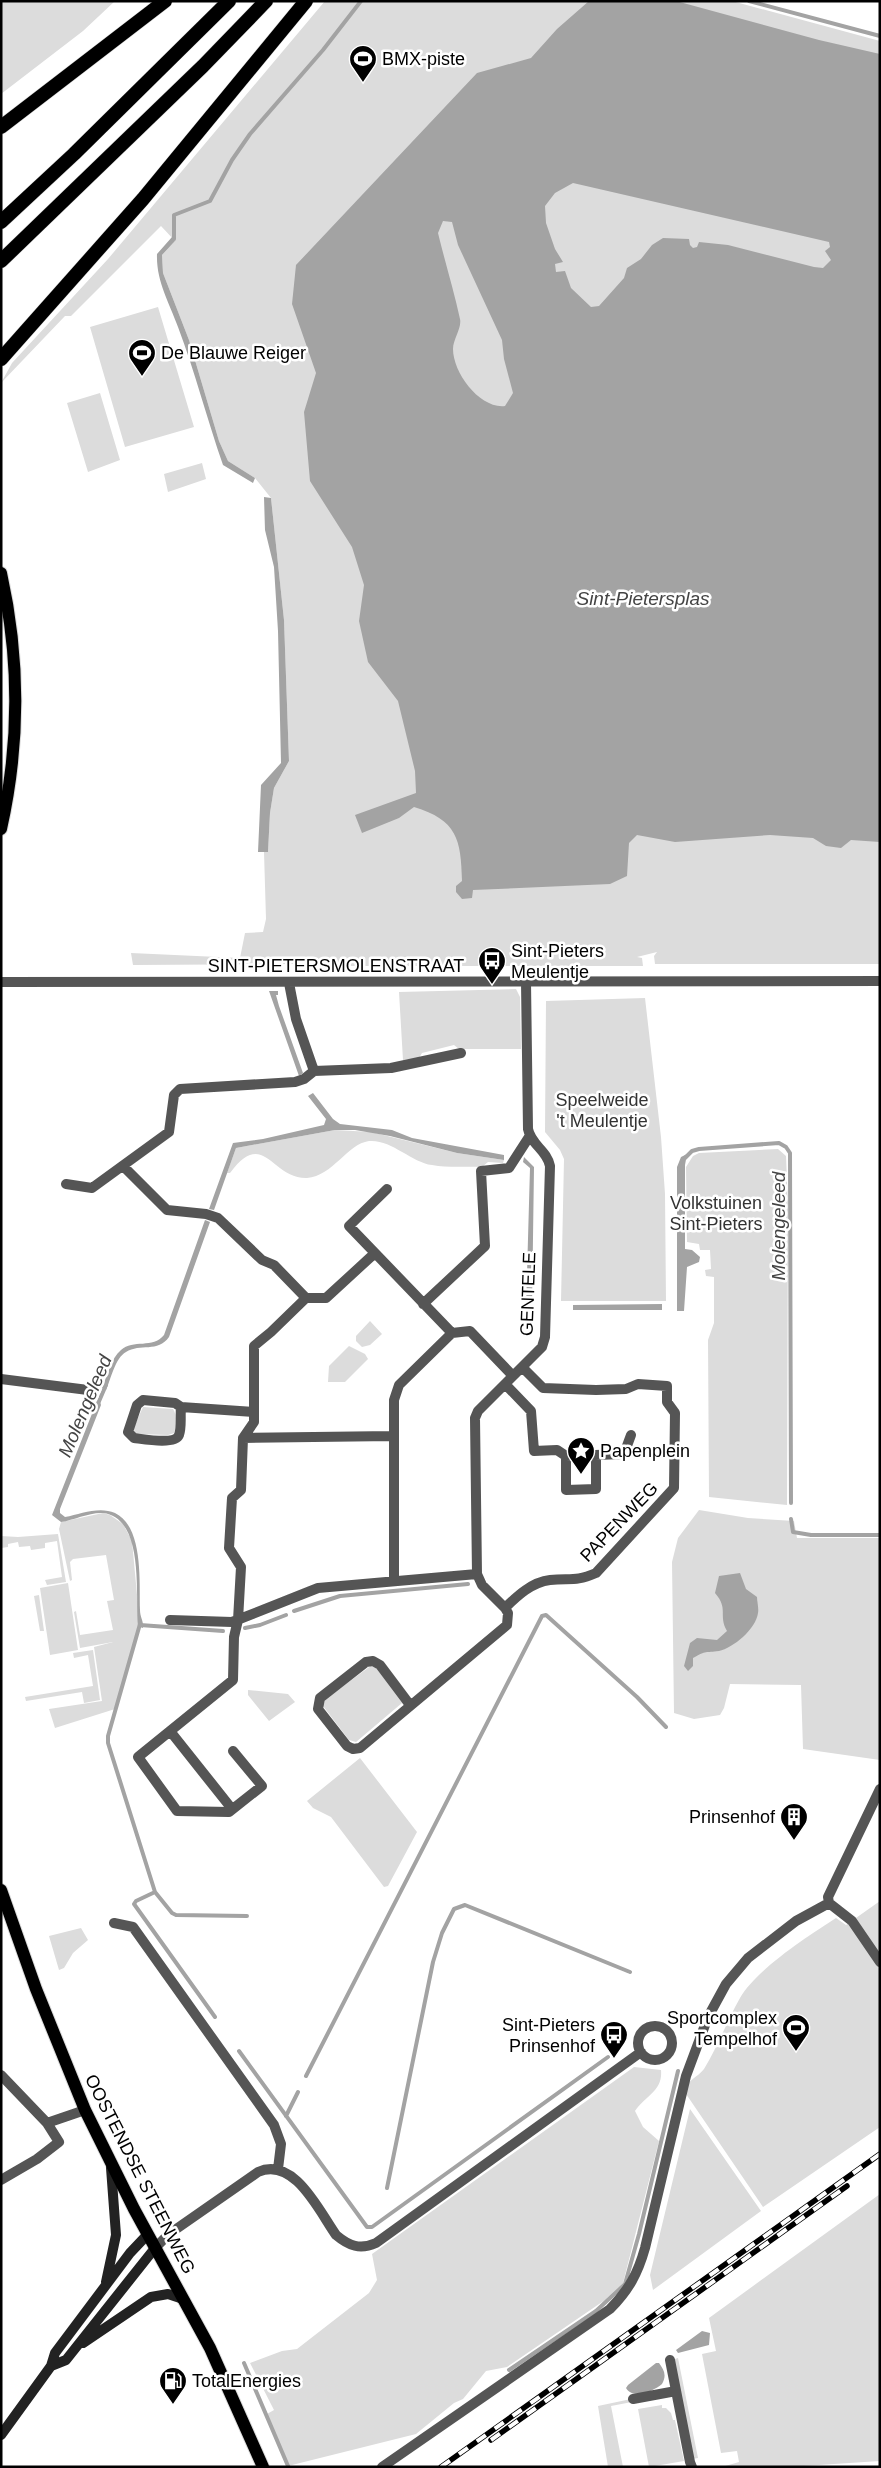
<svg xmlns="http://www.w3.org/2000/svg" width="881" height="2468" viewBox="0 0 881 2468" font-family="Helvetica,sans-serif">
<rect width="100%" height="100%" fill="#fff"/>
<path fill="#dcdcdc" d="M1,1h114l-32,30 -82,63z
M325,1h407l148,40v923h-225l-1,-8 3,-4 -20,5 5,1 1,8h-350l1,-2 -161,1 -2,-12 109,5 5,-25 18,-1 3,-13 -2,-67h4l2,-39 4,-25 15,-27 -5,-141 -13,-122 -16,-20 -27,-17 -9,-20 -30,-101 -26,-67 -1,-18 13,-14 -14,-15 -90,90h-6l-64,67 11,-20 96,-104z
M158,307l36,120 -69,20 -35,-120z
M100,393l20,67 -32,12 -21,-69z
M202,463l4,16 -38,13 -4,-18z
M516,989l4,8 1,52h-62l-5,-4 -32,8 -3,5 -16,2 -4,-68z
M645,998l16,139 4,57 1,107h-105l3,-142 -4,-9 -15,-18 1,-131z
M335,1130l36,2 86,21 47,7 -1,3 -15,-1 -6,5c-16,-1 -34,1 -50,-2 -21,-3 -41,-26 -63,-24 -22,3 -36,35 -62,37 -36,1 -43,-51 -77,-5h-3l9,-25z
M778,1149l8,7 2,50 -1,299 -78,-8 -1,-157 6,-17v-46l-8,-1 -1,-6 6,-1 -1,-19h-10l-1,-6 -12,-2 -1,-75 7,-11 6,-3z
M370,1321l12,13 -12,11 -8,2 -6,-6v-5z
M349,1346l16,8 3,5 -23,23h-17l1,-16z
M143,1407l30,2c4,5 4,18 1,24l-6,2 -31,-1 -4,-5z
M699,1510l49,8 46,3 3,17h83v222l-77,-11 -2,-64 -71,-1 -6,24 -4,7 -26,4 -20,-6 -2,-151 6,-24z
M103,1513l7,2 13,9 9,17 8,86 -25,82 -60,19 -6,-19 53,-8 -8,-54 19,-5 -33,6 -6,-36 2,-1 4,24 33,-5 -6,-29 7,-1 -8,-45 -33,4 -3,3 2,18 -2,1 -11,-52 2,-7z
M58,1534l8,48 -19,3 -2,-5 17,-3 -5,-36 -12,2v5l-14,2 -1,-4 -11,1 -1,-5 -10,2v3l-7,1v-12l17,1z
M68,1583l10,67 -28,5 -10,-67z
M39,1595l5,36h-4l-6,-35z
M93,1650l7,50 -16,3 -2,-11 -56,9 -1,-4 68,-11 -5,-31 -14,3 -1,-5z
M372,1665l4,3 26,35 -46,39 -7,-2 -26,-34 1,-6z
M248,1690l40,4 7,8 -26,19 -21,-26z
M360,1758l57,74 -29,54 -4,1 -53,-70 -18,-9 -6,-7z
M880,1901v226l-117,80 -79,-116c2,-10 14,-14 20,-22 14,-23 23,-48 36,-71 17,-29 68,-62 96,-80l10,7z
M81,1928l7,12 -15,13 -9,15 -5,2 -10,-34z
M634,2067l27,3c2,21 -15,25 -26,41l8,16 16,14 -36,142 -18,17 -98,67 -21,4 -23,28 -9,4 -38,31 -128,32 -21,-52 7,-4 -24,-47 32,-12 15,-2 72,-56 8,-13 -5,-26z
M690,2109l71,102 -108,79 -3,-15z
M880,2194v267l-92,6h-66l17,-5 -2,-11 -16,2 -19,-99 14,-3 -7,-33z
M678,2358l20,100 -6,1 -20,-99z
M631,2399l1,3 -21,4 12,61h-15l-10,-61z
M662,2405v3h4l5,5 2,7h2l9,41 -35,6 -11,-58z"/>
<path fill="#a3a3a3" fill-rule="evenodd" d="M589,1h87l143,39 61,14v788l-29,-2 -10,8 -15,-2 -13,-8 -43,-3 -95,7 -38,-7 -8,8 -2,33 -17,8 -137,6 -1,8 -10,1 -6,-7v-6l6,-5c-1,-42 -5,-61 -48,-74l-15,11 -37,15 -7,-18 61,-22 -1,-22 -17,-70 -30,-39 -9,-41 5,-36 -12,-38 -42,-66 -6,-69 12,-39 -24,-69 4,-39 181,-192 54,-15 26,-29zM573,183l256,59 1,5 -5,4 6,9 -8,8 -9,-1 -86,-22 -29,-3 -2,5 -4,1 -3,-3 -1,-6 -26,-1 -11,7 -11,14 -14,9 -3,10 -25,28 -8,1 -20,-19 -6,-17 -9,1 -1,-8 8,-2 -8,-13 -9,-26 -1,-17 10,-13zM443,221l9,1 6,23 44,95 2,19 9,34 -8,13c-25,3 -52,-33 -52,-57 0,-10 9,-21 7,-30 -6,-28 -15,-57 -22,-86z
M172,237l3,4 -13,14 1,18 26,67 30,101 9,20 27,17 -2,5 -30,-18c-16,-46 -28,-93 -45,-138 -9,-25 -22,-46 -21,-73z
M264,497l7,1 13,122 5,141 -15,27 -4,25 -2,39h-10l3,-67 20,-22 -3,-132 -4,-64 -9,-37z
M269,991h9v4h-2l3,11 24,67 -4,3z
M313,1093l20,26 7,5 52,6 20,8 92,17v5l-47,-7 -67,-17 -35,-6h-20l-99,18 -22,62 -5,-1 24,-66 30,-4 61,-14 2,-6 -18,-23z
M687,1154l-2,11v84l7,1 8,7 -1,5 -12,5 -3,44h-7v-144l4,-10z
M524,1157l10,10 -2,142h-6l4,-141 -7,-6z
M205,1220l5,2 -41,115c-11,16 -29,6 -43,15 -11,6 -15,27 -20,38l-4,-2c5,-11 9,-30 19,-38 12,-11 32,-1 43,-15z
M662,1304v6h-89v-5z
M97,1401l3,1 1,3 -41,104v4l5,4c16,-3 34,-11 50,-4 29,14 24,70 25,97 0,7 4,12 3,18l-5,-2c-3,-31 7,-108 -35,-113 -13,-1 -29,7 -42,9l-9,-7z
M740,1573l6,16 11,8c0,5 2,11 1,16 -2,16 -25,35 -39,38 -14,2 -12,-1 -26,7v8l-5,5 -4,-5 6,-23 7,-5 20,2 10,-9c-9,-16 2,-22 -12,-38l4,-17z
M702,2331l8,2 -1,12 -31,8 -2,-3z
M656,2363h3c5,7 8,12 3,21 -8,7 -29,16 -36,4l2,-3z"/>
<g fill="none" stroke-linecap="round" stroke-linejoin="round">
<path stroke="#a3a3a3" stroke-width="4" d="M749,1l131,35
M174,239v-24l36,-14 22,-41 18,-26 73,-84 38,-49
M685,1158l7,-7 7,-2 80,-6 7,4 4,6 1,350
M97,1406l9,-21
M791,1519l2,13 18,3h69
M294,1611l46,-15 128,-12
M140,1624l-32,112v7l47,149 17,21 4,2 71,1
M140,1625l83,6
M245,1628l15,-3 26,-10
M155,1892l-19,9 -2,3 81,113
M239,2051l128,176h5l236,-170
M306,2076l236,-460 4,-1 91,82 29,30
M286,2116l12,-24
M387,2188l46,-226 9,-29 12,-24 11,-4 165,67
M244,2363l44,103
M509,2370l87,-59 29,-27 14,-50 39,-163"/>
<defs>
<path id="primary" d="M1,573c19,85 19,171 0,256
M1,1890l35,99 49,121 49,99 76,139 53,119"/>
<path id="trunk" d="M1,127l164,-126
M1,222l73,-68 155,-153
M1,261l202,-195 63,-65
M1,359l142,-160 163,-198"/>
</defs>
<use href="#primary" stroke="#dbdbdb" stroke-width="14"/>
<use href="#trunk" stroke="#dbdbdb" stroke-width="15"/>
<path stroke="#555" stroke-width="10" d="M1,982l879,-1
M314,1071l77,-3 70,-15
M123,1166l44,44 39,4 12,4 44,42 12,5 32,33
M66,1184l26,4 77,-56 5,-37 6,-6 115,-7 9,-3 10,-8 -18,-52 -7,-36
M387,1189l-38,37 103,107 18,-2 43,45
M423,1304l62,-58 -4,-75 28,-3 20,-31
M1,1379l87,11
M505,1384l26,27 3,40 23,-1 9,6 58,-2 7,-19
M181,1407c-1,8 1,20 -2,28 -4,10 -36,4 -45,3l-6,-6 9,-27 6,-5 32,3 6,4 73,5
M243,1438l150,-2
M566,1456v34l30,-1v-33
M394,1580v-180l5,-15 53,-52
M505,1608l-23,-23 -5,-11 -2,-156 3,-7 64,-64 3,-10 5,-171c-3,-16 -19,-21 -22,-37l-2,-147
M170,1620l62,2 86,-34 159,-14
M410,1705l-30,-40 -7,-4 -7,1 -46,36 -2,11 29,37 6,3 7,-1 147,-123 1,-12 -3,-5c12,-12 27,-26 45,-28 21,-2 25,2 46,-7l78,-85 1,-75 -8,-11v-16l-29,-2 -12,5 -30,1 -53,-2 -21,-21
M170,1731l62,78
M233,1751l29,35 -33,26 -52,-1 -39,-54 95,-77 1,-43 4,-17 3,-53 -12,-19 3,-50 9,-8 2,-52 11,-16v-76l17,-14 35,-34h20l49,-45
M880,1789l-52,108 1,6 23,18 28,41
M114,1923l19,4 141,198 7,19 -3,25
M638 2043a17 17 0 1 1 34 0a17 17 0 1 1-34 0Z
M1,2075l46,48 12,19 -22,17 -36,21
M47,2123l38,-13
M155,2248l14,-14 89,-62c36,-16 61,39 78,63 13,11 24,15 40,8l265,-191
M670,2360l20,102 2,5
M633,2399l43,-8
M382,2467l228,-158c19,-19 28,-36 35,-61l41,-172 22,-59 18,-33 22,-26 48,-37 33,-18"/>
<path stroke="#222" stroke-width="10" d="M106,2282l10,-47 -5,-67
M83,2343l68,-46 17,-3 15,5
M51,2366l15,-6 89,-112
M1,2435l50,-69 4,-13 75,-100 18,-19"/>
<use href="#primary" stroke="#000" stroke-width="12"/>
<use href="#trunk" stroke="#000" stroke-width="14"/>
<defs>
<path id="rail" d="M491,2440l356,-254
M441,2467l439,-313"/>
</defs>
<use href="#rail" stroke="#000" stroke-width="5.5"/>
<use href="#rail" stroke="#fff" stroke-width="4" stroke-dasharray="11" stroke-linecap="butt"/>
</g>
<defs>
<symbol id="stadium-pin" viewBox="-11 -11 22 30"><path d="M0 17L-7.5 6A9.5 9.5 0 1 1 7.5 6Z" fill="#000" stroke="#fff"/><path d="M0-5a6.5 5 0 1 0 0 10a6.5 5 0 1 0 0-10ZM-3.5-1.8h7v3.6h-7Z" fill="#fff"/></symbol>
<symbol id="bus-pin" viewBox="-11 -11 22 30"><path d="M0 17L-7.5 6A9.5 9.5 0 1 1 7.5 6Z" fill="#000" stroke="#fff"/><path d="M-5-6H5V4H4V6H2V4H-2V6H-4V4H-5ZM-3.5-4V0h7V-4ZM-3.5 1.2v1.5H-2V1.2ZM2 1.2v1.5H3.5V1.2Z" fill="#fff"/></symbol>
<symbol id="sight-pin" viewBox="-11 -11 22 30"><path d="M0 17L-7.5 6A9.5 9.5 0 1 1 7.5 6Z" fill="#000" stroke="#fff"/><path d="M0-6L1.8-2.2L6-1.7L2.9 1.2L3.7 5.4L0 3.3L-3.7 5.4L-2.9 1.2L-6-1.7L-1.8-2.2Z" fill="#fff"/></symbol>
<symbol id="building-pin" viewBox="-11 -11 22 30"><path d="M0 17L-7.5 6A9.5 9.5 0 1 1 7.5 6Z" fill="#000" stroke="#fff"/><path d="M-4-6H4V6H1V3H-1V6H-4ZM-2.5-4.3h1.7v1.8h-1.7ZM.8-4.3h1.7v1.8H.8ZM-2.5-1h1.7V.8h-1.7ZM.8-1h1.7V.8H.8Z" fill="#fff"/></symbol>
<symbol id="fuel-pin" viewBox="-11 -11 22 30"><path d="M0 17L-7.5 6A9.5 9.5 0 1 1 7.5 6Z" fill="#000" stroke="#fff"/><path d="M-5.5-6h7V0h2V4h1.3V-2.5L3-4.5l.8-.8L6-3V5H2.5V1h-1V6h-7ZM-4.2-4.7v3.2H.2V-4.7Z" fill="#fff"/></symbol>
</defs>
<g fill-rule="evenodd">
<use href="#stadium-pin" x="347" y="43" width="32" height="43"/>
<use href="#stadium-pin" x="126" y="337" width="32" height="43"/>
<use href="#bus-pin" x="476" y="945" width="32" height="43"/>
<use href="#sight-pin" x="565" y="1435" width="32" height="43"/>
<use href="#building-pin" x="778" y="1801" width="32" height="43"/>
<use href="#stadium-pin" x="780" y="2012" width="32" height="43"/>
<use href="#bus-pin" x="598" y="2019" width="32" height="43"/>
<use href="#fuel-pin" x="157" y="2365" width="32" height="43"/>
</g>
<g text-anchor="middle" dominant-baseline="central" stroke-width="5" stroke-linejoin="round" paint-order="stroke">
<g font-size="18" fill="#000" stroke="#fff" text-anchor="start">
<text x="382" y="59">BMX-piste</text>
<text x="161" y="353">De Blauwe Reiger</text>
<text x="511" y="951">Sint-Pieters<tspan x="511" dy="21">Meulentje</tspan></text>
<text x="600" y="1451">Papenplein</text>
<text x="775" y="1817" text-anchor="end">Prinsenhof</text>
<text x="777" y="2018" text-anchor="end">Sportcomplex<tspan x="777" dy="21">Tempelhof</tspan></text>
<text x="595" y="2025" text-anchor="end">Sint-Pieters<tspan x="595" dy="21">Prinsenhof</tspan></text>
<text x="192" y="2381">TotalEnergies</text>
</g>
<g font-size="18" fill="#000" stroke="#fff">
<text x="336" y="966">SINT-PIETERSMOLENSTRAAT</text>
<text transform="translate(528 1294) rotate(-88)">GENTELE</text>
<text transform="translate(619 1522) rotate(-46)">PAPENWEG</text>
<text transform="translate(140 2174) rotate(63)">OOSTENDSE STEENWEG</text>
</g>
<g font-size="18" fill="#333" stroke="#fff">
<text x="602" y="1100">Speelweide<tspan x="602" dy="21">'t Meulentje</tspan></text>
<text x="716" y="1203">Volkstuinen<tspan x="716" dy="21">Sint-Pieters</tspan></text>
</g>
<g font-size="19" font-style="italic" fill="#444" stroke="#fff">
<text x="643" y="598">Sint-Pietersplas</text>
<text transform="translate(778 1226) rotate(-90)">Molengeleed</text>
<text transform="translate(85 1406) rotate(-67)">Molengeleed</text>
</g>
</g>
<rect width="881" height="2468" fill="none" stroke="#000000" stroke-width="5"/>
</svg>
